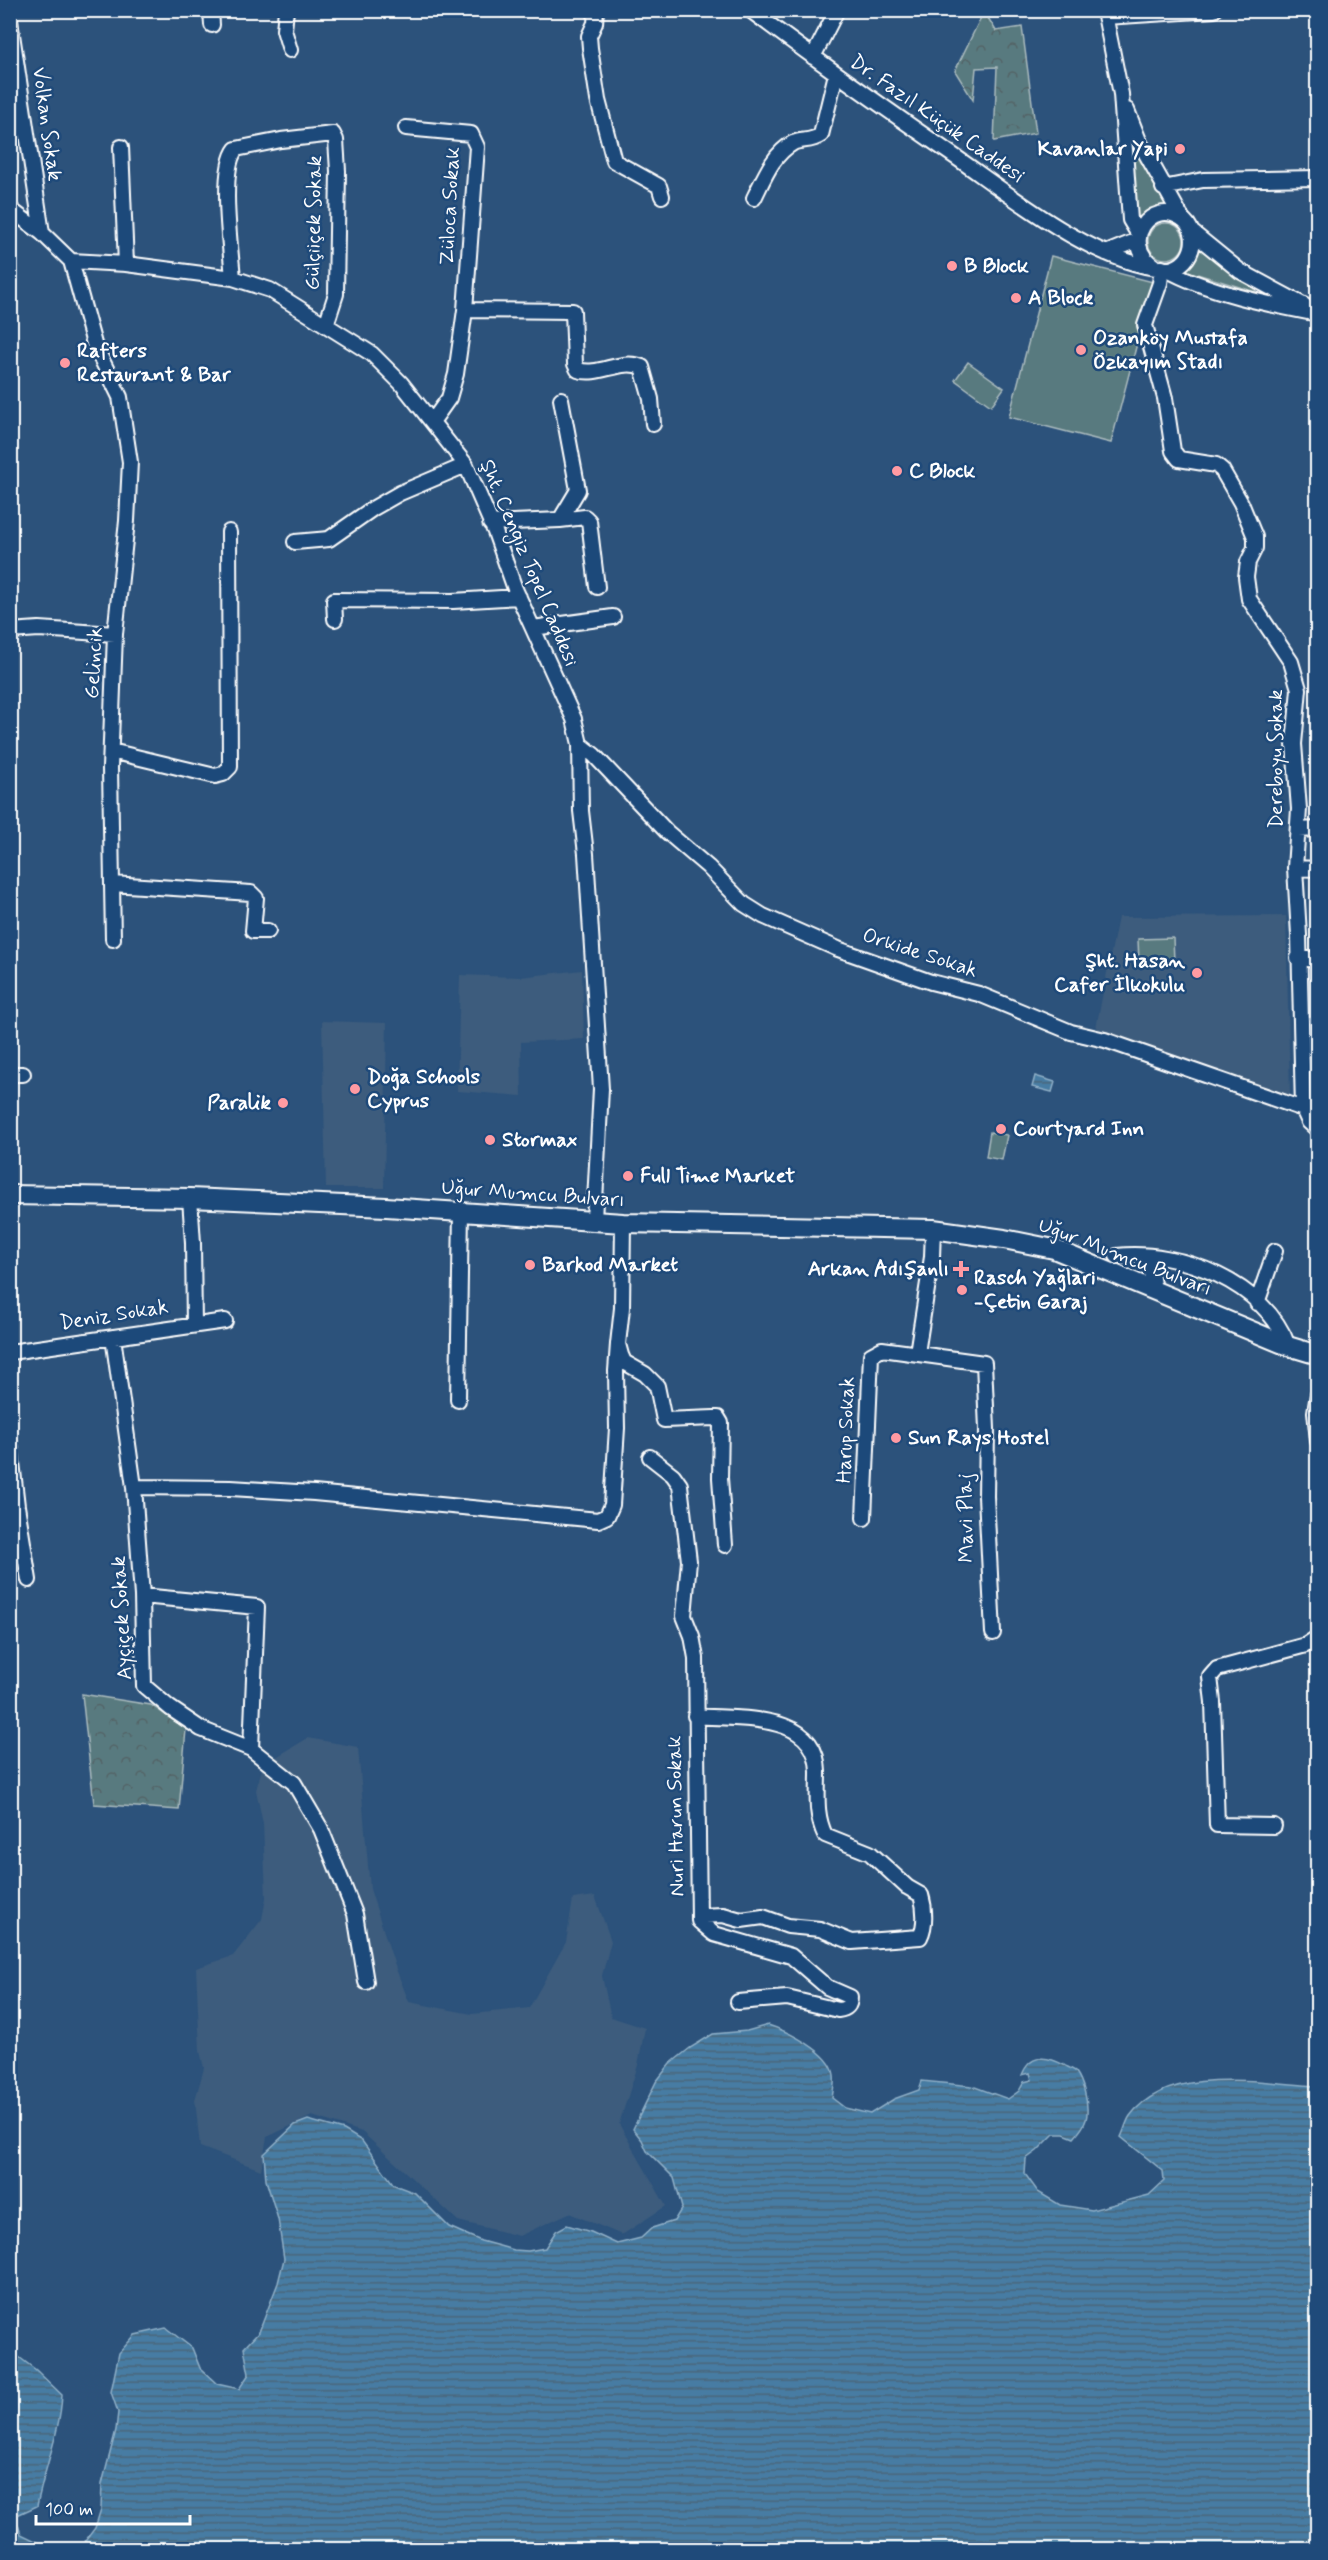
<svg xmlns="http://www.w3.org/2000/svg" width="1328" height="2560" viewBox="0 0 1328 2560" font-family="Mynerve,sans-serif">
<defs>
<pattern id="forest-crowns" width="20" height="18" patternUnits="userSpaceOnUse" patternTransform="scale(1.5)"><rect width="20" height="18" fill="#597a7f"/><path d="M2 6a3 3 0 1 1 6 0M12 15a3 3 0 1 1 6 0" fill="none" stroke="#526366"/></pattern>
<pattern id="water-rules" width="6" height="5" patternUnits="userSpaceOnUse" patternTransform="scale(1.5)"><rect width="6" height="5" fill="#467ca3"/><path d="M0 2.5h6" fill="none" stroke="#496478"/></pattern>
</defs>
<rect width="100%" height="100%" fill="#2c527b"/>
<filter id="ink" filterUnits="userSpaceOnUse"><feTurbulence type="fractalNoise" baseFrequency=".0167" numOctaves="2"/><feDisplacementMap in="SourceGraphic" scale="12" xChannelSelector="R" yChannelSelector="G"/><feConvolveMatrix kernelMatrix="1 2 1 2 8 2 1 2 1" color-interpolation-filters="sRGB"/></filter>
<g filter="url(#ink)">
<path fill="#3c5c7d" d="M1286,916l4,179 -194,-67 22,-111z
M582,970l2,69 -63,3 1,54 -65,-5 3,-116 60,2z
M322,1021l65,2 -3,165h-58z
M308,1738l50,9 12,142 26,80 13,33 63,12 57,-6 37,-66 7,-43 22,-3 16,45 -9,35 9,41 34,11 -7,37 -19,59 47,82 -44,29 -53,-22 -50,23 -61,-15 -96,-89 -50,-16 -45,21 -6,33 -61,-23 -5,-47 9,-32 -4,-17 -4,-83 37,-12 29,-37 4,-21 -3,-74 -7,-34 7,-25z"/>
<path fill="#597a7f" stroke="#acbcbf" stroke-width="1.5" d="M1132,139l36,67 -14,3 -17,11z
M1148 241a18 18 0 1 1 36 0a18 18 0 1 1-36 0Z
M1199,247l60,46 -75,-23 13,-14z
M1051,256l102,26 -42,161 -102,-26z
M968,362l36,26 -13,18 -36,-26z
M1173,938l1,23 -35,1 -1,-23z
M990,1132l17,3 -5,25 -16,-3z"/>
<path fill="url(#forest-crowns)" stroke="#acbcbf" stroke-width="1.5" d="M984,11l12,20 26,-4 14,106 -42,8 3,-74 -21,1 -3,32 -18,-29z
M1193,1269l19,10 -6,12 -19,-10z
M82,1694l69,11 35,24 -7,81 -85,-6z"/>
<path fill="url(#water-rules)" stroke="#90b0c8" stroke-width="1.5" d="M1035,1076l20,6 -3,10 -20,-5z
M768,2025c19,6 63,27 66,50 1,7 -1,16 -2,23l13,10 25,6 24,-15 25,-9 3,-9 50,5 36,13 11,-8 5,-9 8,-2 -2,-7 -8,2c8,-21 24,-20 42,-10 3,2 9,4 12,7 7,10 12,29 11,41 0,10 -7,18 -13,25l-10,-4h-10l-17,17 -11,8 -1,15 13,18 22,13 32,5 57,-15 15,-14 -1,-10 -42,-34c3,-6 5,-15 9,-21 39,-52 132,-33 187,-30v463h-1247l4,-4 9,-1 12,-16 6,-19 1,-25 14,-54 2,-18 -7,-20 8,-39 16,-18 31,-7 26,20 8,20 17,16 22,5 10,-15 -5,-26 15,-16 19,-49 6,-24 -6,-40 -12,-39 -2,-26 31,-29 13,-5 36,10 18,11 32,44 21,8 34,34 32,14 33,9 14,1 17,-3 11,-17 11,-6 24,7 26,12 24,-6 11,-10 22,-7 8,-13 -8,-30 -27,-27 -5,-11 -9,-11 23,-47 14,-18 20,-16 23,-14 34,-3z
M11,2351l25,19 26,25c-2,38 -18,74 -25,111l-22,10 6,18 31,15h-41z"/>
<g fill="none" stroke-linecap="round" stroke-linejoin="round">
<defs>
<path id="minor" d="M211,10l1,15
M286,10l-2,20 6,20
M596,10l-1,13 -6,13 1,12 8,52 16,61 45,25 3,10
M750,10c68,51 137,100 207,148 56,39 137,105 207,111 27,2 40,-36 17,-51 -30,-20 -62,25 -27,48
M1104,10l17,84 9,126 9,15
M1105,17l109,-7
M10,21l32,212
M813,57l24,-47
M1127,110l13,33 42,75
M406,128l65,6 6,13 -12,163 -9,64 -7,24 -17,24
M121,147l5,117
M1163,188l40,-8 115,-2
M754,198c10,-20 19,-44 39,-55 9,-4 18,-1 28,-8l15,-61
M10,209l32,24 29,28 55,3 107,14 37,12 102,64 29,29 65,82 29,67 20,57 59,130 6,25 1,67 5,43 15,235 -7,131
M1192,232l48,39 65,35
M1106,253l32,-13
M71,261l23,83 26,53 10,65 -3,59 -12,113 -5,134 2,116 139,9 5,5 -3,33h15
M1162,268l-2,15 -15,42 20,73 8,53 6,8 37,6 6,5 19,33 14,34v11l-7,14 -2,15 3,22 42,63 8,27 -5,55 5,65 -4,59 4,67 4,174 6,13 9,8
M1166,269c40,23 105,36 152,45
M233,278c-2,-28 -14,-108 3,-129l45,-9 52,-6 3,6 2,31 -2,123 -10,31
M465,310l108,1 2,53 3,6c21,7 43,-12 64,-3l9,32 2,25
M560,520l18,-30 -17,-91
M490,523l70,-3 25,-3 4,4 8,66
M295,542l34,-3 43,-30 28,-16 66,-28
M335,619l-1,-19 119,1 66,-4
M533,628l80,-11
M10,631l29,-2 76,5
M580,744l14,11 73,77 41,35 36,37 19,12 75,33 93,33 48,12 92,38 34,8 198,69
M111,751l104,25 8,-2 7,-7 -1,-235
M1298,830l20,-1
M1295,868l23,1
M112,884l1,55
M1298,958l20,2
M10,1074h13
M190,1198l3,45 1,82
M623,1223l-1,85 -4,36 3,11 3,7 21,12 12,12 7,34 50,-2h4l3,5 -1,55 5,67
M1117,1256c62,-7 149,27 171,90
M1148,1256l6,34
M1257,1303l18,-52
M113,1337l21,150 8,109 2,90 26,22 31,21 50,20 43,34 27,46 34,85 11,68
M10,1352l215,-31
M917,1353l15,-96 1,-28
M1318,1394l-3,18 3,29
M458,1400l3,-189
M10,1444l7,62 12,74
M650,1457l23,18 7,10 9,76 -5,55 8,20 4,22 3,263 15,13 77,22 36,31 23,10c0,9 -3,12 -12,13l-51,-12 -49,4
M134,1487l97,1 83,5 284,27 9,-4 5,-11 5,-77 -1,-57 2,-27
M864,1518l7,-163 11,-6 102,14 3,66 -1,67 7,137
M142,1596l115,11 -6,142
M695,1716c44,4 122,-5 123,56 0,23 -3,42 7,63l45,18 37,34 14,8c4,13 5,30 -1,42l-68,5 -32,-13 -32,-3 -25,-9 -22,3 -18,-5 -24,1
M1274,1826l-57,-1 -4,-123 -3,-25 7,-8 89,-24 12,-8"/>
<path id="major" d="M10,1195l180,3 196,9 237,16 310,6 71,10 50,10 234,97 30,9"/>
</defs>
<use href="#minor" stroke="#fff" stroke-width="18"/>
<use href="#major" stroke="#fff" stroke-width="22"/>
<use href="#minor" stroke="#1f4a7a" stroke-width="14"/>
<use href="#major" stroke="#1f4a7a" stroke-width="18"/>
</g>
</g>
<g fill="#ff9aa2" stroke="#1f4a7a" stroke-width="2">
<circle cx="1180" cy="149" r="6"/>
<circle cx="952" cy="266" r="6"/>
<circle cx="1016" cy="298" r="6"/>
<circle cx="1081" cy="350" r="6"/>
<circle cx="65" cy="363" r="6"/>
<circle cx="897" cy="471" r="6"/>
<circle cx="1197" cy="973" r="6"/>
<circle cx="355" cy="1089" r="6"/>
<circle cx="283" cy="1103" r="6"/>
<circle cx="1001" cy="1129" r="6"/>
<circle cx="490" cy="1140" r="6"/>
<circle cx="628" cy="1176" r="6"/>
<circle cx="530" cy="1265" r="6"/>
<path d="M958 1260h6v6h6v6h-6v6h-6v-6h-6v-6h6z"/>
<circle cx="962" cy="1290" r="6"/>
<circle cx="896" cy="1438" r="6"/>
</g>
<g text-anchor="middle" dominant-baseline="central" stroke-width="5" stroke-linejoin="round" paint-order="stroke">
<g font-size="21" fill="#fff" stroke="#1f4a7a">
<text transform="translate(937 119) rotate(35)">Dr. Fazıl Küçük Caddesi</text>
<text transform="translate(47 124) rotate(82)">Volkan Sokak</text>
<text transform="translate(450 206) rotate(-87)">Züloca Sokak</text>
<text transform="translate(314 223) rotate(-89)">Gülçiiçek Sokak</text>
<text transform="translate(529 563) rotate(67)">Şht. Cengiz Topel Caddesi</text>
<text transform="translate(94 663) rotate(-87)">Gelincik</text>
<text transform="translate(1276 759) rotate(-90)">Dereboyu Sokak</text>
<text transform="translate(920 953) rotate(18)">Orkide Sokak</text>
<text transform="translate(533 1194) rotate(4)">Uğur Mumcu Bulvarı</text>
<text transform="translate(1125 1257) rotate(21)">Uğur Mumcu Bulvarı</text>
<text transform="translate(114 1315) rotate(-9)">Deniz Sokak</text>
<text transform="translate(846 1430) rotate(-88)">Harup Sokak</text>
<text transform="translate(966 1518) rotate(-91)">Mavi Plaj</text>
<text transform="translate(122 1618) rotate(-93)">Ayçiçek Sokak</text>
<text transform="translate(676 1816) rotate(-91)">Nuri Harun Sokak</text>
</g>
<g font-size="21" font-weight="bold" fill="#fff" stroke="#1f4a7a" text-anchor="start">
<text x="1168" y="149" text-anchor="end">Kavanlar Yapi</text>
<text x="964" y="266">B Block</text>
<text x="1028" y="298">A Block</text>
<text x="1093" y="338">Ozanköy Mustafa<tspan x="1093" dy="24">Özkayım Stadı</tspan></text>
<text x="77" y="351">Rafters<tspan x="77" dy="24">Restaurant &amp; Bar</tspan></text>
<text x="909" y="471">C Block</text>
<text x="1185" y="961" text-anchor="end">Şht. Hasan<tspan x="1185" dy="24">Cafer İlkokulu</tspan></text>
<text x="367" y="1077">Doğa Schools<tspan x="367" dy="24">Cyprus</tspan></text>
<text x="271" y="1103" text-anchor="end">Paralik</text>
<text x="1013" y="1129">Courtyard Inn</text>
<text x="502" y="1140">Stormax</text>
<text x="640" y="1176">Full Time Market</text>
<text x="542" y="1265">Barkod Market</text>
<text x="949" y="1269" text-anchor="end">Arkan Adışanlı</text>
<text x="974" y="1278">Rasch Yağlari<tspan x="974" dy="24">-Çetin Garaj</tspan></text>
<text x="908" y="1438">Sun Rays Hostel</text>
</g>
</g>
<rect width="1328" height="2560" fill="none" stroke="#1f4a7a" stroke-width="36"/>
<rect x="18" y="18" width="1292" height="2524" fill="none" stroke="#fff" stroke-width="2" filter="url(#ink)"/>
<path d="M36 2515v9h154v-9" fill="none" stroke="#ffffff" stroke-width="3"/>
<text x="45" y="2515" font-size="18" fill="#ffffff" stroke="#1f4a7a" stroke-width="4.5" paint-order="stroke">100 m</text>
</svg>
